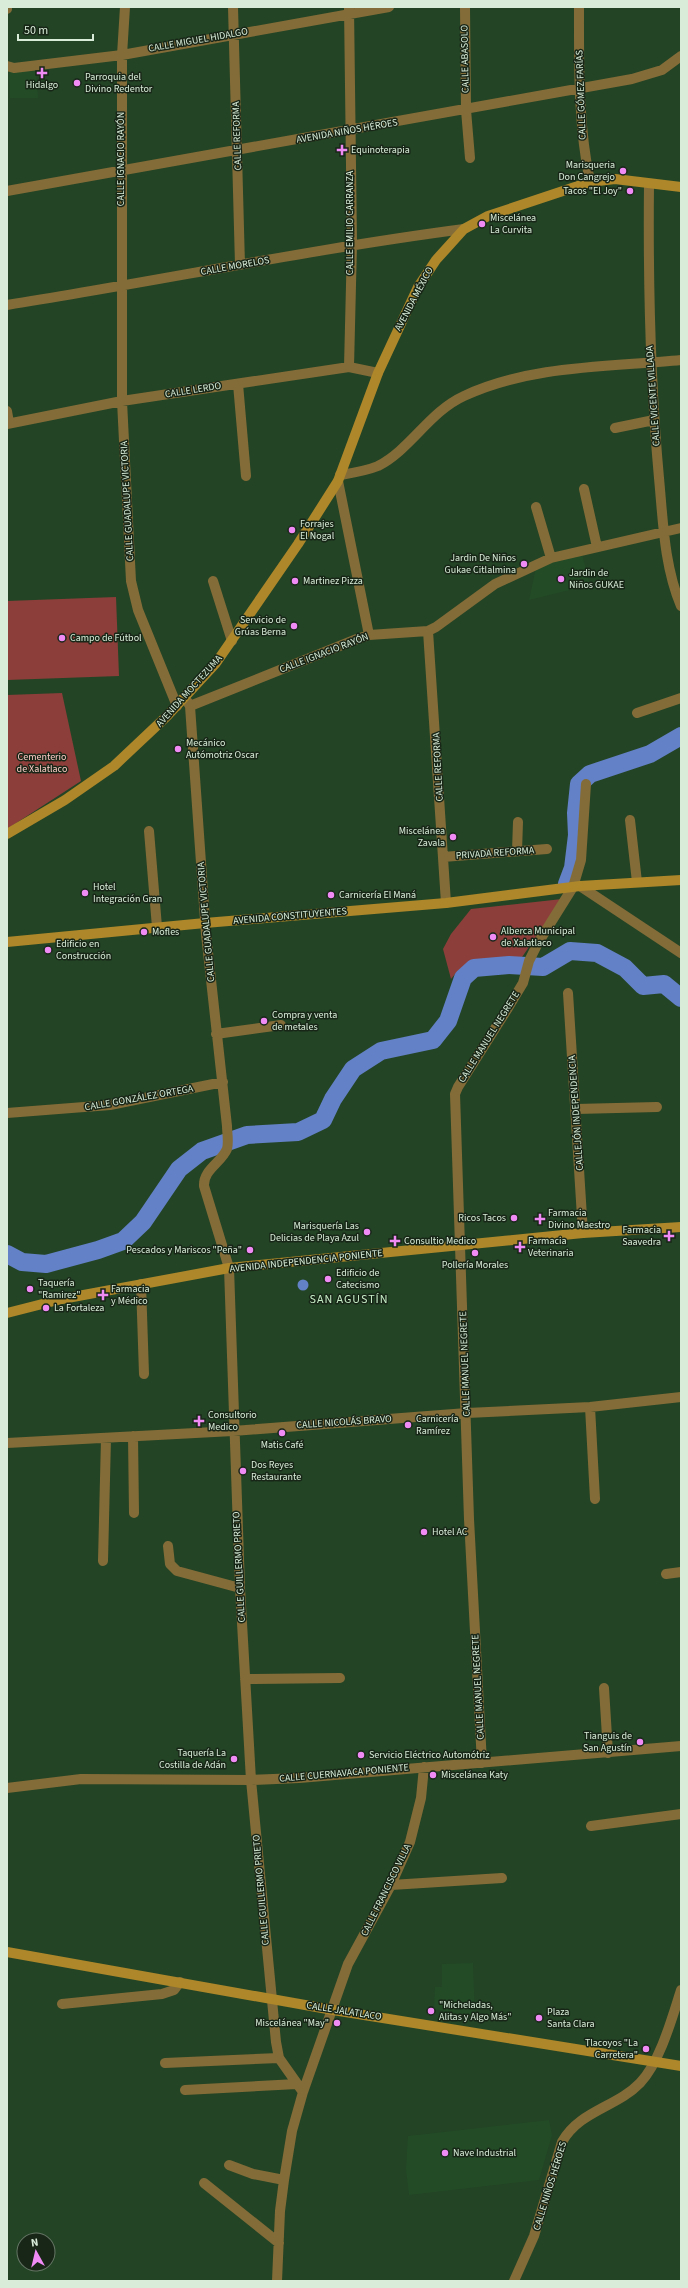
<svg xmlns="http://www.w3.org/2000/svg" width="688" height="2288" viewBox="0 0 688 2288" font-family="'Source Sans 3',sans-serif">
<rect width="100%" height="100%" fill="#234425"/>
<path fill="#234b26" d="M36,70l2,28h-28l-1,-26z
M581,550l9,35 -61,15 8,-37z
M473,1963l2,53 -41,-7 1,-22h7v-23z
M549,2120l3,15 -13,45 -130,15 -3,-25 2,-34z"/>
<path fill="#8c3e3a" d="M116,597l3,79 -112,4v-79z
M62,693l19,88 -74,48v-134z
M562,899l-42,61c-30,-1 -48,-8 -69,19l-8,-30 8,-15 20,-25z"/>
<path fill="#6381c6" d="M297.5 1285a5.5 5.5 0 1 1 11 0a5.5 5.5 0 1 1-11 0Z"/>
<g fill="none" stroke-linecap="round" stroke-linejoin="round">
<path stroke="#6381c6" stroke-width="18" d="M567,884l6,-16 4,-33 -1,-22 3,-29 11,-10 60,-20 31,-18
M7,1254l15,8 24,2 52,-14 25,-9 20,-19 36,-53 23,-18 45,-16 51,-3 25,-12 10,-21 20,-30 28,-18 52,-11 15,-19 15,-43 11,-10 35,-3 34,2 27,-16 27,2 28,15 18,18 21,-2 17,14"/>
<path stroke="#846c38" stroke-width="10" d="M125,7l-3,48v346l9,180 7,29 39,96
M233,7l7,258
M465,7l1,103 4,48
M579,7c0,59 -1,117 11,175
M7,9v-2
M7,66l7,2 108,-13 267,-48
M649,184c-1,98 1,195 10,294 4,42 5,88 22,128
M7,191l625,-112 30,-9 19,-14
M7,305c152,-24 304,-56 457,-76
M349,367l3,-123 -3,-237
M238,384l8,92
M7,411l2,12
M7,424l115,-23 227,-34 29,6
M615,428l39,-8
M340,475c12,-2 26,-4 38,-9 33,-17 51,-54 86,-70 66,-31 146,-29 217,-36
M338,481l31,154
M584,489l13,58
M536,507l15,51
M213,581l19,60
M428,631l18,272
M185,698l5,8 16,228 21,192c0,7 2,16 0,23 -6,14 -24,21 -23,37l25,82 11,320 11,192 25,262 3,16 24,34
M190,706l167,-67 12,-4 59,-4 8,-4 59,-43 56,-26 130,-30
M637,713l44,-15
M630,820l7,62
M149,831l8,96
M517,851l1,-29
M443,857l104,-8
M580,886l101,67
M568,993l15,240
M216,1034l65,-9
M576,1109l81,-2
M7,1113l103,-8 113,-23
M141,1284l3,90
M590,1407l5,92
M133,1436l1,77
M7,1443l226,-12 234,-18 123,-6 91,-10
M168,1546l2,18 7,7 63,17
M103,1561l3,-123
M666,1574l15,-2
M245,1679l95,-1
M604,1688l4,65
M482,1763l-13,-244 -14,-425 3,-7 50,-79 15,-25 6,-22 9,-18 35,-56 8,-27 5,-76
M7,1788l74,-9 170,1 48,-2 382,-32
M591,1826l90,-12
M391,1885l111,-7
M62,2004l100,-10 12,-4 6,-8
M165,2063l114,-5
M185,2090l112,-6
M229,2165l24,9 31,6
M204,2183l75,60
M277,2281l3,-70 4,-31 8,-49 11,-39 45,-128 43,-79 19,-43 11,-44 3,-31
M514,2281l20,-45 28,-94c17,-31 55,-35 78,-59 20,-21 32,-65 41,-93"/>
<path stroke="#ad872a" stroke-width="10" d="M7,834l58,-34 49,-34 53,-50 49,-53 82,-119 40,-63 40,-108 40,-86 18,-27 28,-31 24,-13 102,-34 25,-3 66,8
M7,942l198,-19 241,-20 134,-17 101,-6
M7,1313l55,-14 167,-31 354,-35 98,-6
M7,1952l326,58 348,56"/>
</g>
<g fill="#f08bf5" stroke="#182618" stroke-width="1.5">
<path d="M40 67h4v4h4v4h-4v4h-4v-4h-4v-4h4z"/>
<circle cx="77" cy="83" r="4"/>
<path d="M340 144h4v4h4v4h-4v4h-4v-4h-4v-4h4z"/>
<circle cx="623" cy="171" r="4"/>
<circle cx="630" cy="191" r="4"/>
<circle cx="482" cy="224" r="4"/>
<circle cx="292" cy="530" r="4"/>
<circle cx="524" cy="564" r="4"/>
<circle cx="561" cy="579" r="4"/>
<circle cx="295" cy="581" r="4"/>
<circle cx="294" cy="626" r="4"/>
<circle cx="62" cy="638" r="4"/>
<circle cx="178" cy="749" r="4"/>
<circle cx="453" cy="837" r="4"/>
<circle cx="85" cy="893" r="4"/>
<circle cx="331" cy="895" r="4"/>
<circle cx="144" cy="932" r="4"/>
<circle cx="493" cy="937" r="4"/>
<circle cx="48" cy="950" r="4"/>
<circle cx="264" cy="1021" r="4"/>
<circle cx="514" cy="1218" r="4"/>
<path d="M538 1213h4v4h4v4h-4v4h-4v-4h-4v-4h4z"/>
<circle cx="367" cy="1232" r="4"/>
<path d="M667 1230h4v4h4v4h-4v4h-4v-4h-4v-4h4z"/>
<path d="M393 1235h4v4h4v4h-4v4h-4v-4h-4v-4h4z"/>
<path d="M518 1241h4v4h4v4h-4v4h-4v-4h-4v-4h4z"/>
<circle cx="250" cy="1250" r="4"/>
<circle cx="475" cy="1253" r="4"/>
<circle cx="328" cy="1279" r="4"/>
<circle cx="30" cy="1289" r="4"/>
<path d="M101 1289h4v4h4v4h-4v4h-4v-4h-4v-4h4z"/>
<circle cx="46" cy="1308" r="4"/>
<path d="M197 1415h4v4h4v4h-4v4h-4v-4h-4v-4h4z"/>
<circle cx="408" cy="1425" r="4"/>
<circle cx="282" cy="1433" r="4"/>
<circle cx="243" cy="1471" r="4"/>
<circle cx="424" cy="1532" r="4"/>
<circle cx="640" cy="1742" r="4"/>
<circle cx="361" cy="1755" r="4"/>
<circle cx="234" cy="1759" r="4"/>
<circle cx="433" cy="1775" r="4"/>
<circle cx="431" cy="2011" r="4"/>
<circle cx="539" cy="2018" r="4"/>
<circle cx="337" cy="2023" r="4"/>
<circle cx="646" cy="2049" r="4"/>
<circle cx="445" cy="2153" r="4"/>
</g>
<g text-anchor="middle" dominant-baseline="central" stroke-width="3" stroke-linejoin="round" paint-order="stroke">
<g font-size="10" fill="#d9ecd9" stroke="#182618">
<text transform="translate(198 40) rotate(-10)">CALLE MIGUEL HIDALGO</text>
<text transform="translate(465 59) rotate(-91)">CALLE ABASOLO</text>
<text transform="translate(581 95) rotate(-92)">CALLE GÓMEZ FARÍAS</text>
<text transform="translate(347 131) rotate(-10)">AVENIDA NIÑOS HÉROES</text>
<text transform="translate(237 136) rotate(-92)">CALLE REFORMA</text>
<text transform="translate(121 159) rotate(-90)">CALLE IGNACIO RAYÓN</text>
<text transform="translate(350 223) rotate(-90)">CALLE EMILIO CARRANZA</text>
<text transform="translate(235 266) rotate(-10)">CALLE MORELOS</text>
<text transform="translate(414 299) rotate(-62)">AVENIDA MÉXICO</text>
<text transform="translate(193 390) rotate(-9)">CALLE LERDO</text>
<text transform="translate(653 396) rotate(-94)">CALLE VICENTE VILLADA</text>
<text transform="translate(127 501) rotate(-93)">CALLE GUADALUPE VICTORIA</text>
<text transform="translate(324 653) rotate(-21)">CALLE IGNACIO RAYÓN</text>
<text transform="translate(189 691) rotate(-48)">AVENIDA MOCTEZUMA</text>
<text transform="translate(438 767) rotate(-93)">CALLE REFORMA</text>
<text transform="translate(495 853) rotate(-4)">PRIVADA REFORMA</text>
<text transform="translate(290 916) rotate(-5)">AVENIDA CONSTITUYENTES</text>
<text transform="translate(206 922) rotate(-95)">CALLE GUADALUPE VICTORIA</text>
<text transform="translate(489 1037) rotate(-58)">CALLE MANUEL NEGRETE</text>
<text transform="translate(139 1098) rotate(-10)">CALLE GONZÁLEZ ORTEGA</text>
<text transform="translate(576 1113) rotate(-94)">CALLEJÓN INDEPENDENCIA</text>
<text transform="translate(306 1261) rotate(-6)">AVENIDA INDEPENDENCIA PONIENTE</text>
<text transform="translate(465 1364) rotate(-92)">CALLE MANUEL NEGRETE</text>
<text transform="translate(344 1422) rotate(-4)">CALLE NICOLÁS BRAVO</text>
<text transform="translate(239 1567) rotate(-93)">CALLE GUILLERMO PRIETO</text>
<text transform="translate(478 1687) rotate(-93)">CALLE MANUEL NEGRETE</text>
<text transform="translate(344 1773) rotate(-5)">CALLE CUERNAVACA PONIENTE</text>
<text transform="translate(261 1890) rotate(-95)">CALLE GUILLERMO PRIETO</text>
<text transform="translate(386 1890) rotate(-64)">CALLE FRANCISCO VILLA</text>
<text transform="translate(344 2011) rotate(9)">CALLE JALATLACO</text>
<text transform="translate(550 2186) rotate(-73)">CALLE NIÑOS HÉROES</text>
</g>
<g font-size="10" fill="#d9ecd9" stroke="#182618" text-anchor="start">
<text x="85" y="77">Parroquia del<tspan x="85" dy="12">Divino Redentor</tspan></text>
<text x="42" y="85" text-anchor="middle">Hidalgo</text>
<text x="351" y="150">Equinoterapia</text>
<text x="615" y="165" text-anchor="end">Marisqueria<tspan x="615" dy="12">Don Cangrejo</tspan></text>
<text x="622" y="191" text-anchor="end">Tacos "El Joy"</text>
<text x="490" y="218">Miscelánea<tspan x="490" dy="12">La Curvita</tspan></text>
<text x="300" y="524">Forrajes<tspan x="300" dy="12">El Nogal</tspan></text>
<text x="516" y="558" text-anchor="end">Jardin De Niños<tspan x="516" dy="12">Gukae Citlalmina</tspan></text>
<text x="569" y="573">Jardin de<tspan x="569" dy="12">Niños GUKAE</tspan></text>
<text x="303" y="581">Martinez Pizza</text>
<text x="286" y="620" text-anchor="end">Servicio de<tspan x="286" dy="12">Grúas Berna</tspan></text>
<text x="70" y="638">Campo de Fútbol</text>
<text x="186" y="743">Mecánico<tspan x="186" dy="12">Autómotriz Oscar</tspan></text>
<text x="445" y="831" text-anchor="end">Miscelánea<tspan x="445" dy="12">Zavala</tspan></text>
<text x="93" y="887">Hotel<tspan x="93" dy="12">Integración Gran</tspan></text>
<text x="339" y="895">Carnicería El Maná</text>
<text x="501" y="931">Alberca Municipal<tspan x="501" dy="12">de Xalatlaco</tspan></text>
<text x="152" y="932">Mofles</text>
<text x="56" y="944">Edificio en<tspan x="56" dy="12">Construcción</tspan></text>
<text x="272" y="1015">Compra y venta<tspan x="272" dy="12">de metales</tspan></text>
<text x="548" y="1213">Farmacia<tspan x="548" dy="12">Divino Maestro</tspan></text>
<text x="506" y="1218" text-anchor="end">Ricos Tacos</text>
<text x="359" y="1226" text-anchor="end">Marisquería Las<tspan x="359" dy="12">Delicias de Playa Azul</tspan></text>
<text x="661" y="1230" text-anchor="end">Farmacia<tspan x="661" dy="12">Saavedra</tspan></text>
<text x="404" y="1241">Consultio Medico</text>
<text x="528" y="1241">Farmacia<tspan x="528" dy="12">Veterinaria</tspan></text>
<text x="242" y="1250" text-anchor="end">Pescados y Mariscos "Peña"</text>
<text x="475" y="1265" text-anchor="middle">Pollería Morales</text>
<text x="336" y="1273">Edificio de<tspan x="336" dy="12">Catecismo</tspan></text>
<text x="38" y="1283">Taquería<tspan x="38" dy="12">"Ramirez"</tspan></text>
<text x="111" y="1289">Farmacia<tspan x="111" dy="12">y Médico</tspan></text>
<text x="54" y="1308">La Fortaleza</text>
<text x="208" y="1415">Consultorio<tspan x="208" dy="12">Medico</tspan></text>
<text x="416" y="1419">Carnicería<tspan x="416" dy="12">Ramírez</tspan></text>
<text x="282" y="1445" text-anchor="middle">Matis Café</text>
<text x="251" y="1465">Dos Reyes<tspan x="251" dy="12">Restaurante</tspan></text>
<text x="432" y="1532">Hotel AC</text>
<text x="632" y="1736" text-anchor="end">Tianguis de<tspan x="632" dy="12">San Agustín</tspan></text>
<text x="226" y="1753" text-anchor="end">Taquería La<tspan x="226" dy="12">Costilla de Adán</tspan></text>
<text x="369" y="1755">Servicio Eléctrico Automótriz</text>
<text x="441" y="1775">Miscelánea Katy</text>
<text x="439" y="2005">"Micheladas,<tspan x="439" dy="12">Alitas y Algo Más"</tspan></text>
<text x="547" y="2012">Plaza<tspan x="547" dy="12">Santa Clara</tspan></text>
<text x="329" y="2023" text-anchor="end">Miscelánea "May"</text>
<text x="638" y="2043" text-anchor="end">Tlacoyos "La<tspan x="638" dy="12">Carretera"</tspan></text>
<text x="453" y="2153">Nave Industrial</text>
</g>
<g font-size="10" fill="#fdccc6" stroke="#182618">
<text x="42" y="757">Cementerio<tspan x="42" dy="12">de Xalatlaco</tspan></text>
</g>
<g font-size="12" letter-spacing="1" fill="#c7edc7" stroke="#182618">
<text x="349" y="1299">SAN AGUSTÍN</text>
</g>
</g>
<rect width="688" height="2288" fill="none" stroke="#d9ecd9" stroke-width="16"/>
<g transform="translate(36 2252) rotate(352)"><circle r="19" fill="#182618" stroke="#657565"/>
<path d="M0-3L7 15L0 10L-7 15Z" fill="#f08bf5"/>
<text y="-6" font-size="11" font-weight="bold" text-anchor="middle" fill="#d9ecd9">N</text>
</g>
<path d="M18 34v6h75v-6" fill="none" stroke="#d9ecd9" stroke-width="2"/>
<text x="24" y="34" font-size="12" fill="#d9ecd9" stroke="#182618" stroke-width="3" paint-order="stroke">50 m</text>
</svg>
